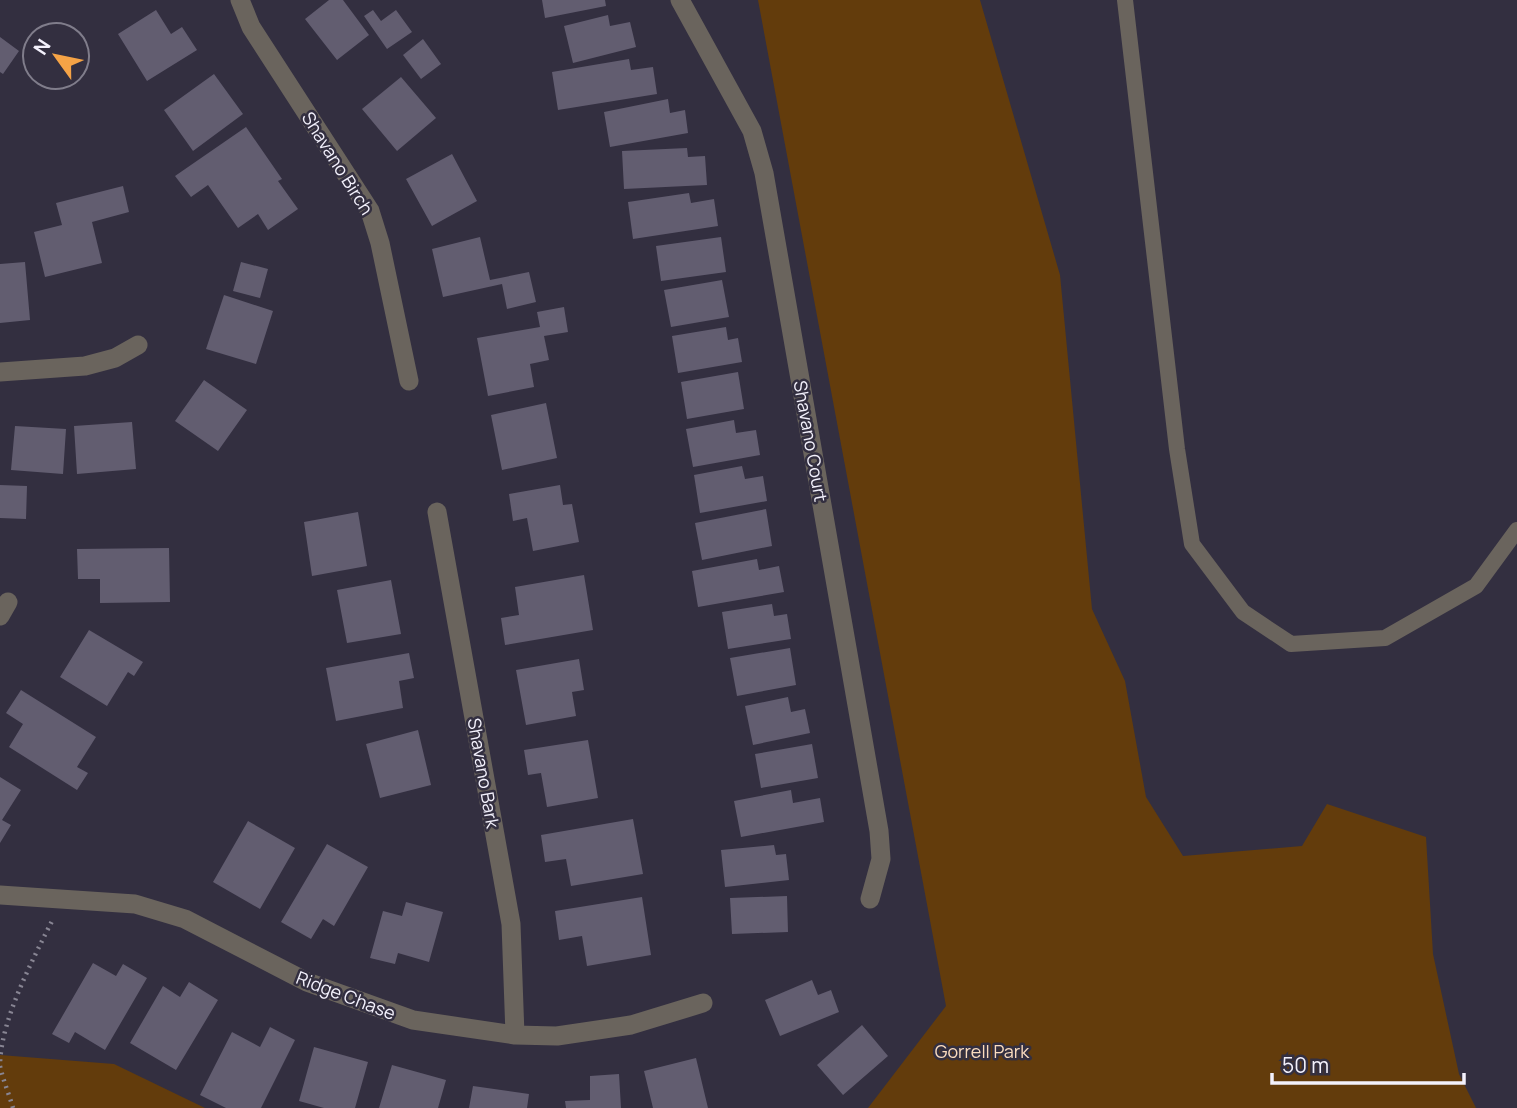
<svg xmlns="http://www.w3.org/2000/svg" width="1517" height="1108" viewBox="0 0 1517 1108" font-family="Manrope,sans-serif">
<rect width="100%" height="100%" fill="#332f40"/>
<path fill="#633c0c" d="M758,0h222l80,275 32,334 33,72 21,116 37,59 119,-10 25,-42 99,33 7,117 26,120 17,34h-608l78,-102z
M0,1055l114,9 91,44h-205z"/>
<path fill="#625d70" d="M329,0h14l26,35 -32,25 -32,-41z
M542,0h63l1,6 -61,12z
M156,10l15,24 11,-7 15,23 -50,31 -29,-47z
M373,10l8,11 15,-11 16,22 -25,17 -23,-33z
M608,15l2,11 20,-4 6,25 -63,16 -9,-37z
M0,37l19,14 -16,23 -3,-2z
M423,39l18,25 -20,15 -18,-24z
M629,59l2,11 22,-3 4,27 -99,16 -6,-38z
M214,74l29,40 -50,37 -29,-41z
M401,77l35,41 -39,33 -35,-42z
M668,99l2,14 15,-3 3,23 -78,14 -6,-35z
M246,127l36,52 -4,2 20,28 -30,21 -10,-16 -20,14 -30,-43 -17,12 -16,-21z
M687,148l1,9 17,-1 2,29 -83,4 -2,-38z
M452,154l25,47 -45,25 -26,-47z
M123,186l6,26 -37,10 10,41 -57,14 -11,-45 28,-7 -6,-22z
M689,193l2,10 23,-4 4,27 -85,13 -5,-37z
M480,237l10,43 39,-8 7,30 -29,7 -5,-25 -59,13 -11,-48z
M721,237l5,35 -65,9 -5,-35z
M25,262l5,58 -30,3v-59z
M241,262l27,7 -8,29 -27,-7z
M722,280l7,37 -58,10 -7,-37z
M224,295l49,16 -17,53 -50,-15z
M564,307l4,25 -24,4 5,24 -19,4 4,23 -46,9 -11,-58 63,-11 -3,-15z
M726,327l2,13 10,-2 4,24 -64,11 -6,-37z
M738,372l6,37 -57,10 -6,-37z
M204,380l43,30 -29,41 -43,-30z
M546,403l11,55 -55,12 -11,-55z
M734,420l2,13 20,-3 4,25 -67,12 -7,-38z
M132,422l4,47 -59,5 -3,-48z
M15,426l51,3 -3,45 -52,-4z
M742,466l3,13 18,-3 4,25 -67,12 -6,-38z
M0,485l27,1 -1,33 -26,-1z
M560,485l3,20 9,-1 7,38 -46,9 -6,-33 -14,3 -4,-27z
M766,509l6,37 -70,14 -7,-37z
M358,512l9,54 -55,10 -8,-54z
M169,548l1,54 -70,1v-24h-22l-1,-30z
M757,559l2,11 20,-4 5,26 -86,15 -6,-36z
M584,575l9,55 -88,15 -4,-27 18,-3 -4,-28z
M391,580l10,54 -54,9 -10,-53z
M772,604l2,12 13,-2 4,25 -63,10 -6,-37z
M89,630l54,32 -9,14 -6,-4 -21,34 -47,-29z
M790,648l6,37 -59,11 -7,-38z
M409,653l5,25 -15,3 4,27 -67,13 -10,-53z
M579,659l5,31 -12,2 4,24 -50,9 -10,-55z
M21,690l75,47 -19,30 11,6 -11,17 -68,-43 14,-23 -17,-11z
M788,697l3,15 14,-3 5,24 -57,12 -8,-39z
M418,730l13,55 -51,13 -14,-54z
M588,740l10,58 -51,9 -6,-34 -13,2 -4,-25z
M812,744l6,34 -57,10 -6,-34z
M0,777l21,13 -19,30 9,5 -11,18z
M791,790l2,13 27,-5 4,24 -83,15 -7,-36z
M633,819l10,55 -72,12 -5,-27 -21,3 -4,-27z
M248,821l47,27 -35,61 -47,-27z
M327,844l41,23 -34,59 -11,-7 -12,20 -30,-17z
M774,845l2,10 10,-1 3,26 -64,7 -4,-37z
M787,896l1,36 -56,2 -2,-36z
M642,897l9,58 -64,11 -5,-30 -23,4 -4,-29z
M406,902l37,10 -14,50 -31,-9 -3,11 -25,-6 13,-47 19,5z
M93,963l23,13 7,-12 24,14 -42,72 -30,-18 -6,11 -17,-9z
M812,980l6,15 13,-5 8,22 -59,24 -15,-36z
M189,982l29,18 -42,70 -46,-27 33,-57 17,11z
M862,1025l26,31 -45,39 -26,-30z
M270,1027l25,13 -34,68h-35l-26,-13 32,-63 28,15z
M314,1047l54,15 -13,46h-31l-25,-7z
M696,1058l12,50h-55l-9,-37z
M392,1065l54,15 -8,28h-59z
M619,1074l2,34h-55l-1,-7 25,-1v-24z
M473,1086l56,8 -2,14h-58z"/>
<g fill="none" stroke-linecap="round" stroke-linejoin="round">
<path stroke="#888593" stroke-width="4.5" stroke-dasharray="2 5" stroke-linecap="butt" d="M13,1108c-4,-14 -10,-28 -13,-42 0,-45 33,-107 53,-147"/>
<path stroke="#6a645d" stroke-width="16" d="M1125,0l52,449 15,95 51,68 48,32 94,-6 91,-52 41,-56"/>
<path stroke="#6a645d" stroke-width="19" d="M240,0l11,27 119,184 10,32 29,138
M680,0l72,131 12,42 115,658 2,28 -11,40
M0,372l85,-6 30,-8 23,-13
M437,512l74,412 4,111
M0,616l8,-14
M0,895l135,9 50,15 122,63 106,38 102,15 42,1 74,-11 72,-22"/>
</g>
<g text-anchor="middle" dominant-baseline="central" stroke-width="5" stroke-linejoin="round" paint-order="stroke">
<g font-size="18" fill="#f3f1fc" stroke="#332f40">
<text transform="translate(338 163) rotate(58)">Shavano Birch</text>
<text transform="translate(811 441) rotate(80)">Shavano Court</text>
<text transform="translate(484 773) rotate(80)">Shavano Bark</text>
<text transform="translate(346 995) rotate(21)">Ridge Chase</text>
</g>
<g font-size="18" fill="#fbdcbe" stroke="#332f40">
<text x="982" y="1051">Gorrell Park</text>
</g>
</g>
<g transform="translate(56 56) rotate(303)"><circle r="33" fill="#332f40" stroke="#807d8b" stroke-width="2"/>
<path d="M0-5L12 26L0 18L-12 26Z" fill="#f5a346"/>
<text y="-10" font-size="19" font-weight="bold" text-anchor="middle" fill="#f3f1fc">N</text>
</g>
<path d="M1272 1073v10h192v-10" fill="none" stroke="#f3f1fc" stroke-width="3.5"/>
<text x="1282" y="1073" font-size="21" fill="#f3f1fc" stroke="#332f40" stroke-width="5" paint-order="stroke">50 m</text>
</svg>
